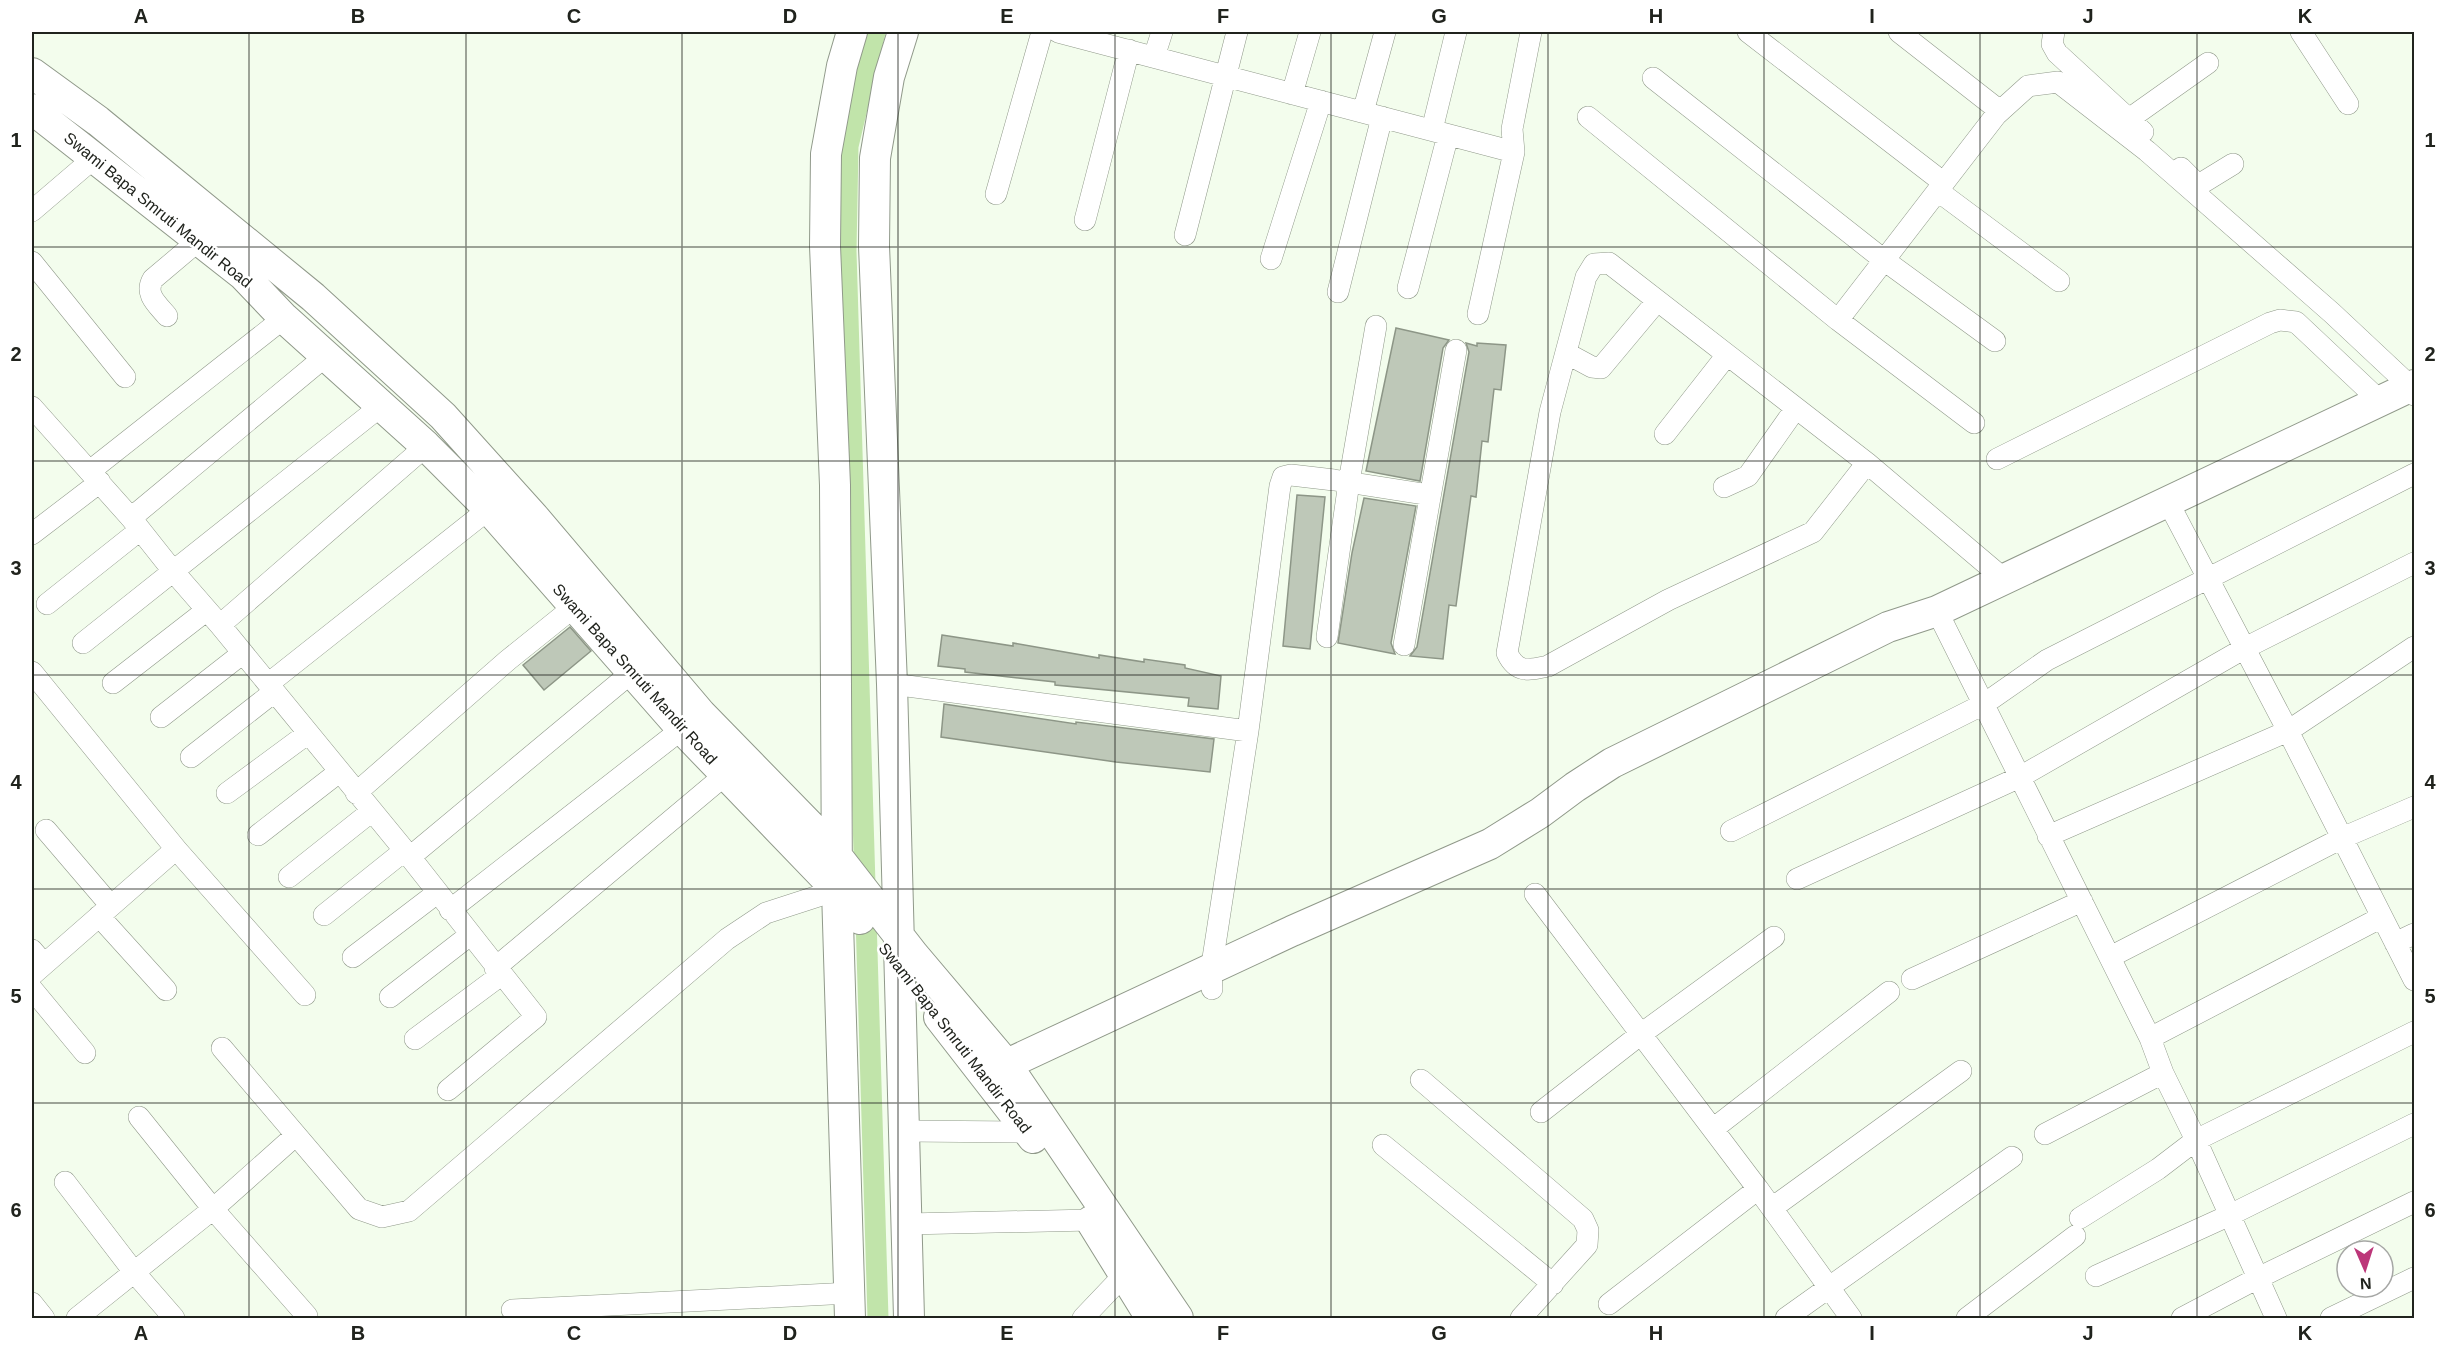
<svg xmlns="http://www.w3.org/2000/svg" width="2446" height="1350" viewBox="0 0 2446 1350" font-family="Helvetica,sans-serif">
<rect width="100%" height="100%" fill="#f3fded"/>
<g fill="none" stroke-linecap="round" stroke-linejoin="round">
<path stroke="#c1e4aa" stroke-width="21" d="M875,32l-27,114 -2,105 32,1067"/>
</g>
<path fill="#bec8b8" stroke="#8d9687" stroke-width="1.5" d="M1396,328l53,12 -6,8 -23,133 -54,-10z
M1466,343l11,3v-3l29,2 -5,45 -7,-1 -6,53 -6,-1 -6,56 -5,-1 -15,110 -7,-1 -6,54 -33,-3 7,-9 52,-295z
M1297,495l28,2 -15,152 -27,-3z
M1364,498l52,8 -25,137 4,11 -57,-11 14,-90z
M570,627l21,24 -47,39 -21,-25z
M942,635l71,11v-3l86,15v-3l45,7v-3l41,6v3l36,8 -3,33 -30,-3 1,-8 -134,-13v-3l-90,-10v-3l-27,-3z
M944,704l132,20v-2l138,17 -4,33 -94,-10 -175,-25z"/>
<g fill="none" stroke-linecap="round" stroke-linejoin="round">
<defs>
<path id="street" d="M1058,32l456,120
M1748,32l196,151
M1899,32l101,79
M2054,32l-2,12 5,9 86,79
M2301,32l47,72
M1154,57l8,-25
M1653,78l231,182 111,81
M1292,94l18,-62
M1363,112l22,-80
M1588,117l250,203 158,-205 32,-29 30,-4 89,69 185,162 79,74 3,8
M2129,119l79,-56
M1432,130l24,-98
M2181,168l13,13 8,2 31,-19
M1938,191l121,90
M996,194l46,-162
M32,211l62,-53
M1085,220l44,-170
M1185,235l52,-203
M1271,259l50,-158
M32,262l93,115
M1408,288l40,-153
M1338,292l44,-175
M1478,314l36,-162 -2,-23 19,-97
M167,316c-10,-12 -23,-22 -14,-37l45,-38
M1838,320l136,103
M1566,353l26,14 9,1 56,-67
M32,407l99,111 42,53 47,54 190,232 126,160 -88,73
M1665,434l62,-79
M1997,459l273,-136 10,-3 16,2 84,79
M1867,463l-54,69 -145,68 -120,66c-19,4 -31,8 -41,-13l43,-241 36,-135 8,-13 15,-1 258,200 137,116
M90,471l194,-153
M1724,487l24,-11 48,-68
M2168,502l120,229 126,249
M131,518l196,-163
M32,534l68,-52
M47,604l93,-74
M1937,611l213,427 13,35 33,67 80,178
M220,625l206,-179
M1327,637l22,-155 27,-156
M83,643l298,-237
M1404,645l52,-295
M32,672l144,177 129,146
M113,683l94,-73
M268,684l221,-175
M892,684l356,47
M161,717l82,-64
M191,757l83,-65
M227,793l80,-59
M356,793l152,-133 66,-53
M46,830l65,76
M1731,831l253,-127 63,-44 367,-186
M258,835l81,-63
M2048,836l240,-105 126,-84
M410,857l221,-184
M289,877l83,-66
M1797,879l223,-102 225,-129 169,-85
M1535,894l223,295 93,129
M450,910l232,-181
M324,915l80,-64
M99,916l67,74
M2395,943l19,-9
M32,950l12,14
M353,957l84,-64
M2110,957l232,-119 72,-31
M495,968l230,-193
M32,975l144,-126
M1912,979l170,-78
M32,989l53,64
M1212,989l-1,-18 37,-240 32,-245 3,-9 8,-2 43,5 96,15
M390,997l80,-62
M2150,1038l232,-121
M415,1039l86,-64
M222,1048l137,161 23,8 27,-6 318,-272 39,-26 71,-23
M1421,1080l162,139 5,11 -1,15 -66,73
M1541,1112l100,-78 133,-97
M139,1117l74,92 94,107
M1713,1129l176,-137
M906,1131l123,1
M2045,1134l118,-61
M1383,1145l170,139
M65,1182l69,90 40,46
M1772,1208l189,-137
M2080,1218l78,-49 38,-29 218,-108
M907,1224l184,-4
M2096,1276l134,-61 184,-91
M32,1303l12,15
M1609,1304l149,-115
M512,1310l338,-17
M77,1318l136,-109 83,-74
M1083,1318l40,-42
M1786,1318l226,-161
M1967,1318l108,-82
M2182,1318l76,-40 156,-76
M2331,1318l83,-40"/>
<path id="secondary" d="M903,32l-14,45 -14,81 -1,88 18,438 17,634
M32,73l66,48 215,176 130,119 91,101 167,197 125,128 87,112 93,110 172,254
M32,109l211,166 41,43 142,128 63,63 193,220 155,161 23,29
M939,1017l94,121
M988,1073l304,-142 198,-87 50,-31 35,-26 37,-24 276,-136 49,-16 477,-226
M1091,1221l60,97
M850,1318l-13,-428 -2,-405 -10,-239 1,-92 16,-88 10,-34"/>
</defs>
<use href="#street" stroke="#90998a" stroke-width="22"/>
<use href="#secondary" stroke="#90998a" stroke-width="32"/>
<use href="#street" stroke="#fff" stroke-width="21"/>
<use href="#secondary" stroke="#fff" stroke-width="30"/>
</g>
<path fill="none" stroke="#20231d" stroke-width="1.5" stroke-opacity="0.55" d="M249,32v1286M466,32v1286M682,32v1286M898,32v1286M1115,32v1286M1331,32v1286M1548,32v1286M1764,32v1286M1980,32v1286M2197,32v1286M32,247h2382M32,461h2382M32,675h2382M32,889h2382M32,1103h2382"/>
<g text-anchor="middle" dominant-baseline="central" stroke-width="5" stroke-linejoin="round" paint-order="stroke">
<g font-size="16" fill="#20231d" stroke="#fff">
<text transform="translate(158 210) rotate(39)">Swami Bapa Smruti Mandir Road</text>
<text transform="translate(635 674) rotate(48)">Swami Bapa Smruti Mandir Road</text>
<text transform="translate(955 1038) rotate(52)">Swami Bapa Smruti Mandir Road</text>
</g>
</g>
<rect width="2446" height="1350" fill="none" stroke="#ffffff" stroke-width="66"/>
<g transform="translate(2365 1269) rotate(177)"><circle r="28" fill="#ffffff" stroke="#a6a7a5" stroke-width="1.5"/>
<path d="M0-4.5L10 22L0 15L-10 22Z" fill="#bc3679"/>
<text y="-9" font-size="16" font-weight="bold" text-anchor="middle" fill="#20231d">N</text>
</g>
<rect x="33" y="33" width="2380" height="1284" fill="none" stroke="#20231d" stroke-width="2"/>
<g font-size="20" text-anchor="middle" font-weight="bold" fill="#20231d">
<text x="141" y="23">A</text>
<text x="358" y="23">B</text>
<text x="574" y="23">C</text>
<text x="790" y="23">D</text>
<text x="1007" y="23">E</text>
<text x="1223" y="23">F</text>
<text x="1439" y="23">G</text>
<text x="1656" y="23">H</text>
<text x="1872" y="23">I</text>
<text x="2088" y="23">J</text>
<text x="2305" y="23">K</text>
<text x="16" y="147">1</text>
<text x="2430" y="147">1</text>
<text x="16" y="361">2</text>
<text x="2430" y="361">2</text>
<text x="16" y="575">3</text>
<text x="2430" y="575">3</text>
<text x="16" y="789">4</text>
<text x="2430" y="789">4</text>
<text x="16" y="1003">5</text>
<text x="2430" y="1003">5</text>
<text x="16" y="1217">6</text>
<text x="2430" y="1217">6</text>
<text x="141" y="1340">A</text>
<text x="358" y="1340">B</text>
<text x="574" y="1340">C</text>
<text x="790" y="1340">D</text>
<text x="1007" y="1340">E</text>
<text x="1223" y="1340">F</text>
<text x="1439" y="1340">G</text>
<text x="1656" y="1340">H</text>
<text x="1872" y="1340">I</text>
<text x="2088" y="1340">J</text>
<text x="2305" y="1340">K</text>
</g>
</svg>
